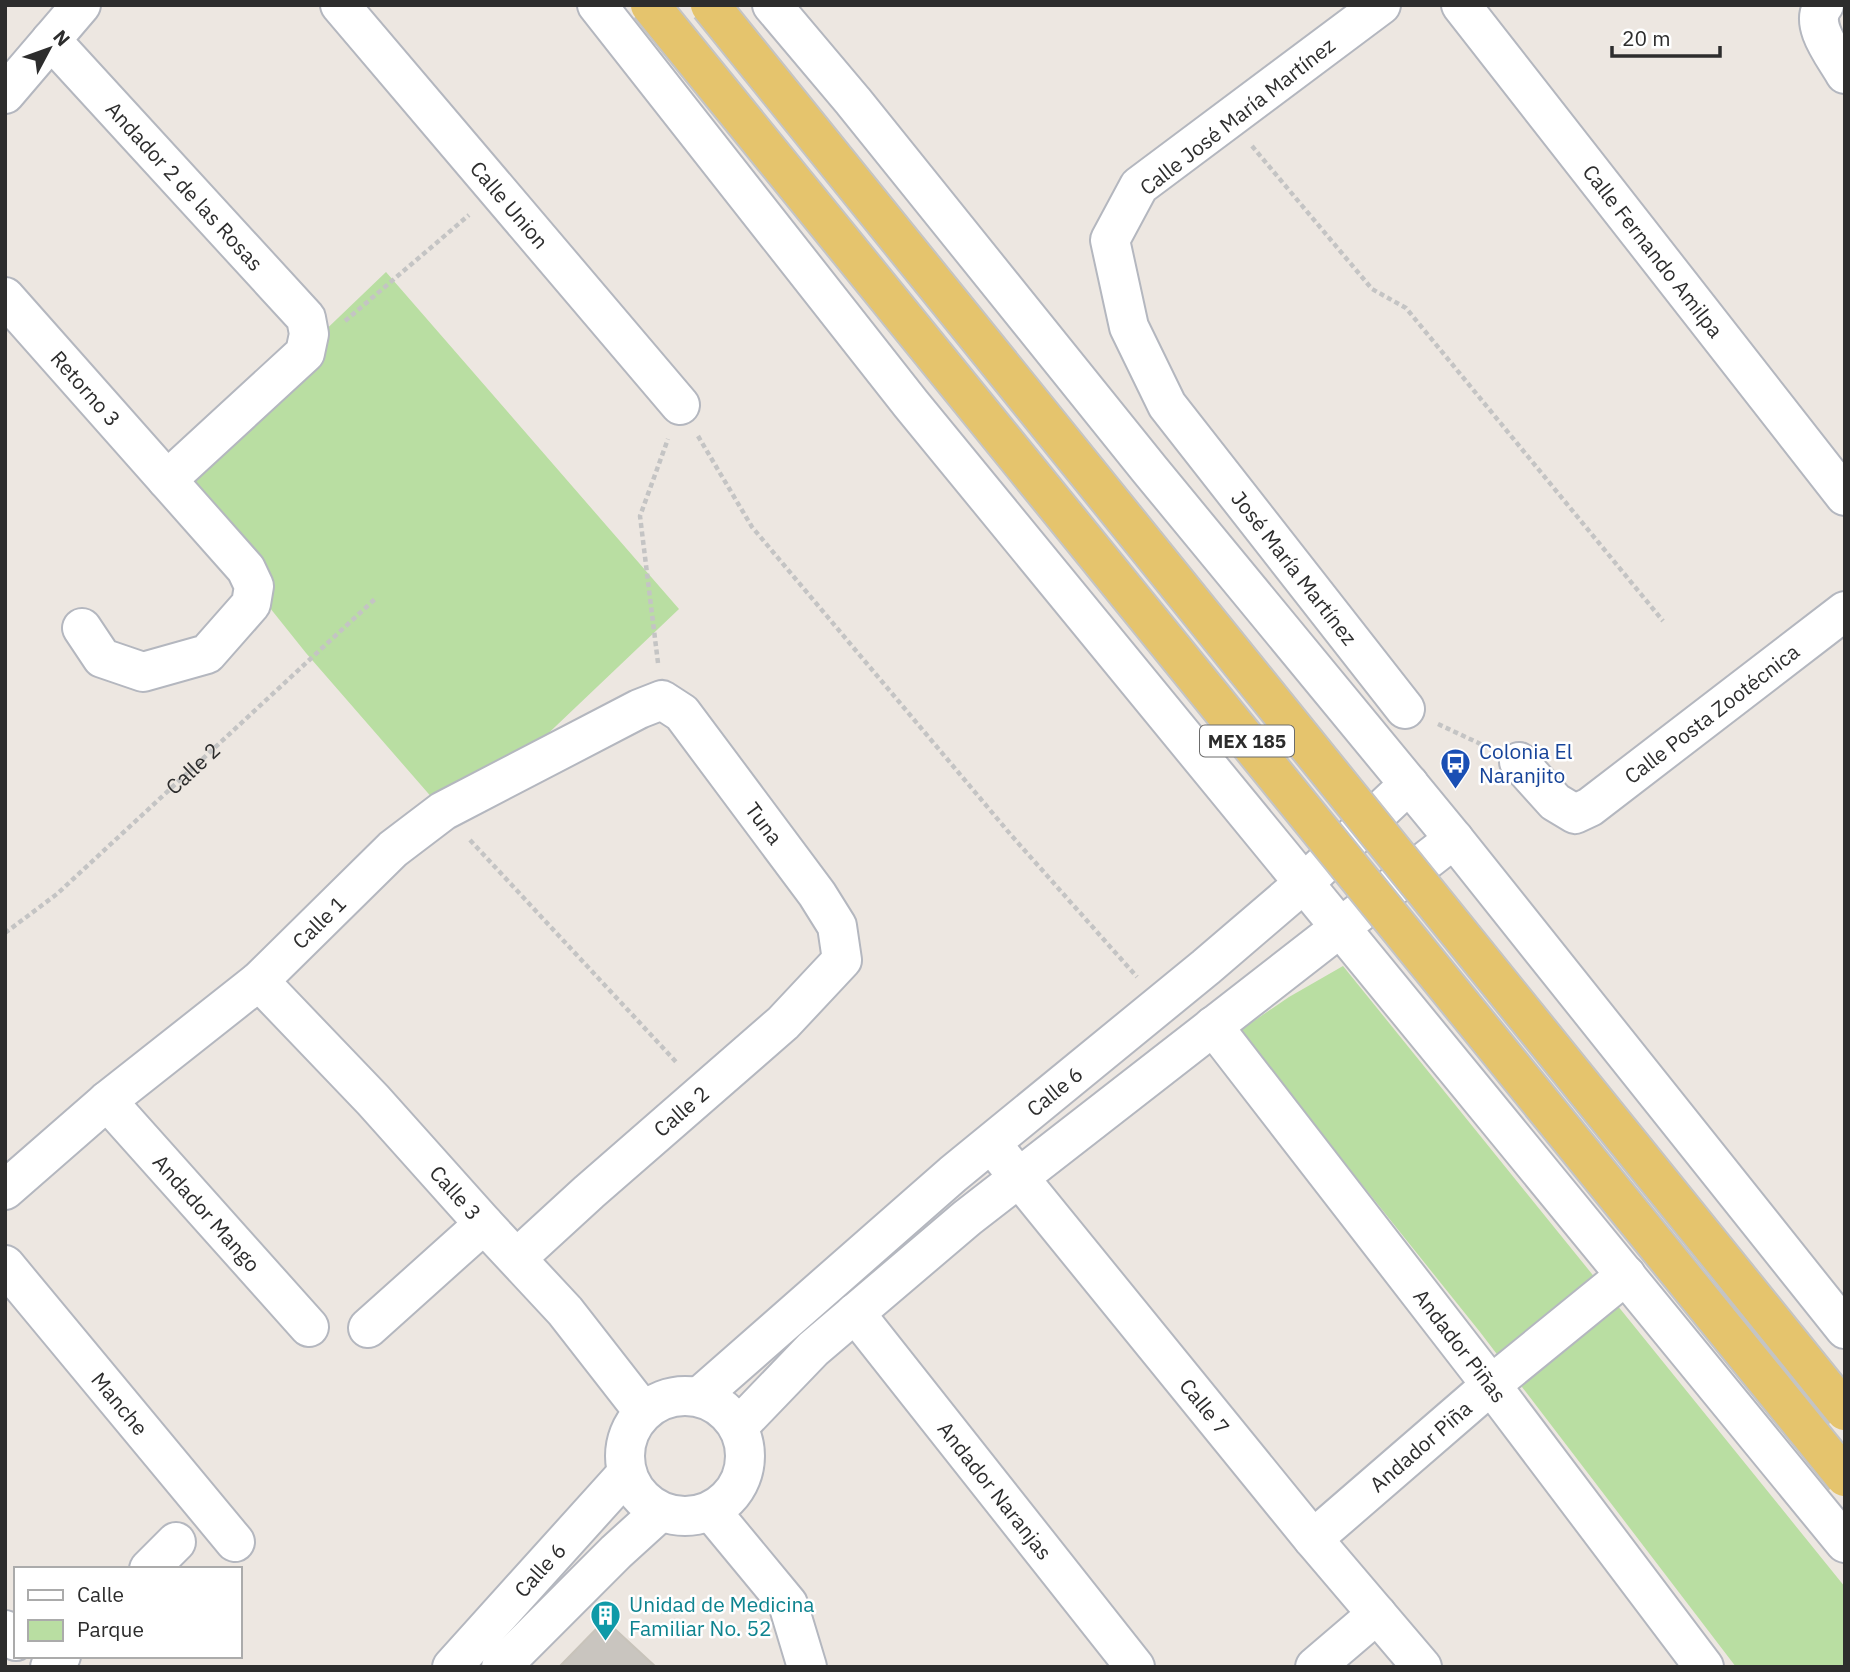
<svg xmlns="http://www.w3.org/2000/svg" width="1850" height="1672" viewBox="0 0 1850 1672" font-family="'IBM Plex Sans',sans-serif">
<rect width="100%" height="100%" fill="#ede7e1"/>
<path fill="#b9dea2" d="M386,272l293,337 -225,214 -148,-170 -132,-165v-13z
M1343,966l502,621v80h-109l-256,-335 -241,-301 50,-34z"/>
<path fill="#c9c5bf" stroke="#c8c3ba" stroke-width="2" d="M605,1620l51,47h-97z"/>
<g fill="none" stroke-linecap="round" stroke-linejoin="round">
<defs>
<g id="minor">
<path id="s2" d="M340,5l340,400"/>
<path d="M597,5l314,399 934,1139"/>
<path d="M772,5l81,96 297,369 304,369 391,490"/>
<path id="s3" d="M1381,5l-242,181 -29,54 19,87 38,78 238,304"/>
<path id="s4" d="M1461,5l384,491"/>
<path d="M1824,5c-16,19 11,51 21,69"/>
<path id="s5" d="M51,40l255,278 3,16 -4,19 -138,127"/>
<path d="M5,94l76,-89"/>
<path id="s6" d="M5,297l241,272 8,17 -3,18 -44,50 -64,18 -41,-14 -20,-30"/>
<path id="s7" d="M1519,762l36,40 20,12 15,-7 255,-196"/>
<path id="s8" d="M259,981l114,119 111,124 81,87 78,100"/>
<path id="s9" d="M1213,1026l278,359 213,282"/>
<path id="s10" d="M107,1101l202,226"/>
<path id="s11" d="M1003,1158l310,381 109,128"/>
<path id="s12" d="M5,1190l102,-89 152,-120 134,-132 50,-38 196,-102 23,-9 20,13 135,181 20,32 5,34 -59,63 -194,169 -72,66"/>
<path id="s13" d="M5,1265l230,277"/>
<path id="s14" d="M855,1313l280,354"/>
<path d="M368,1328l116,-104"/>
<circle cx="685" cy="1456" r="60"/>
<path id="s15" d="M699,1397l254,-223 253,-207 98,-84 105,-99"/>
<path d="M738,1427l75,-78 154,-131 487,-379"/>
<path d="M711,1511l77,93 19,63"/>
<path id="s16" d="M1313,1539l178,-154 135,-110"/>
<path d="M149,1569l27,-27"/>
<path d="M5,1630l11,11"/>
<path d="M50,1667l11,-11"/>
<path id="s17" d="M452,1667l175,-194"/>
<path d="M501,1667l115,-115 44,-40"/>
<path d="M1315,1667l62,-53"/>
</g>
</defs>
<use href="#minor" stroke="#b4b7bf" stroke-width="42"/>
<g stroke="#c4c4c4" stroke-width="4.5" stroke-dasharray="5 3.5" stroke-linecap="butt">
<path d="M1252,146l120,143 34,19 257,313"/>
<path d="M345,321l124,-106"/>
<path d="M698,436l54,91 259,308 126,142"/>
<path d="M658,663l-18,-147 28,-77"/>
<path d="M1438,724l49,23"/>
<path d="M470,840l208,224"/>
<path id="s1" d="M5,933l52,-39 318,-295"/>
</g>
<use href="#minor" stroke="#fff" stroke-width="38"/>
<defs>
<path id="major-bridge" d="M650,5l1195,1472
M710,5l1135,1406"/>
</defs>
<use href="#major-bridge" stroke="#c4c4c4" stroke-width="42" stroke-linecap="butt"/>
<use href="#major-bridge" stroke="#e5c46d" stroke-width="38"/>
</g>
<defs>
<symbol id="bus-pin" viewBox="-11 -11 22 30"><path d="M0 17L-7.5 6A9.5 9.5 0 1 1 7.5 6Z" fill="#1a4fb4" stroke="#fff"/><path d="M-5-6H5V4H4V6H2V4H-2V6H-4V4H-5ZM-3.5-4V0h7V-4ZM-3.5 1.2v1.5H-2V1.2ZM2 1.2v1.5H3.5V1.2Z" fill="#fff"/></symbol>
<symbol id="building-pin" viewBox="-11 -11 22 30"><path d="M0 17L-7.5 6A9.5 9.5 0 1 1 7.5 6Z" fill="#0f9aa8" stroke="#fff"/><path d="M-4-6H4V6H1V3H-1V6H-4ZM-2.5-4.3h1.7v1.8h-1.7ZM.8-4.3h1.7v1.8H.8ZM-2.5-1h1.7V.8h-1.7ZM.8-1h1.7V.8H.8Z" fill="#fff"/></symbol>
</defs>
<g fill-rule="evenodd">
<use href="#bus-pin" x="1438" y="746" width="35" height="47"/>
<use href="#building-pin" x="588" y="1598" width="35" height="47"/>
</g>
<g text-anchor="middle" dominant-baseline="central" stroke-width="5" stroke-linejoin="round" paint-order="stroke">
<rect fill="#fff" stroke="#6c6c6c" stroke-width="2" x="1200" y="725.5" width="94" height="31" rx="5"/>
<g font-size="19" font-weight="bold" fill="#2d2d2d">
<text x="1247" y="741">MEX 185</text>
</g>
<g font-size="21" fill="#2d2d2d" stroke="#fff">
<text transform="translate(1237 116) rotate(-38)">Calle José María Martínez</text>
<text stroke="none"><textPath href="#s5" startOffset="198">Andador 2 de las Rosas</textPath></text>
<text stroke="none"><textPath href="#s2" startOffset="262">Calle Union</textPath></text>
<text stroke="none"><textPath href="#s4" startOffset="312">Calle Fernando Amilpa</textPath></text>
<text stroke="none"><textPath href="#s6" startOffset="122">Retorno 3</textPath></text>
<text stroke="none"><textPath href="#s3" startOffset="746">José María Martínez</textPath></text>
<text stroke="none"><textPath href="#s7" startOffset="247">Calle Posta Zootécnica</textPath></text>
<text stroke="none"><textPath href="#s1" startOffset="250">Calle 2</textPath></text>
<text stroke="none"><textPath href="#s12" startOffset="987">Tuna</textPath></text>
<text stroke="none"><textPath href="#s12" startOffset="413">Calle 1</textPath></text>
<text stroke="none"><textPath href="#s15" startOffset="469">Calle 6</textPath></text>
<text transform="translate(681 1111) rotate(-41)">Calle 2</text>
<text stroke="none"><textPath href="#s8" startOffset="289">Calle 3</textPath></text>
<text stroke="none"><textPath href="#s10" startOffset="150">Andador Mango</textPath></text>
<text stroke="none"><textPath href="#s9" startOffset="404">Andador Piñas</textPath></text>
<text stroke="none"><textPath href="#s13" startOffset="180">Manche</textPath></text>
<text stroke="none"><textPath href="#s11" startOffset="320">Calle 7</textPath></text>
<text stroke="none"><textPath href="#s16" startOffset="142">Andador Piña</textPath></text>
<text stroke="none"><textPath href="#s14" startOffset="226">Andador Naranjas</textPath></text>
<text stroke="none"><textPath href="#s17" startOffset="131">Calle 6</textPath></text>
</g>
<g font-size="21" fill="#164399" stroke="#fff" text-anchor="start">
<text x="1479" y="751">Colonia El<tspan x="1479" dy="24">Naranjito</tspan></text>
</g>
<g font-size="21" fill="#0d838f" stroke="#fff" text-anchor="start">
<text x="629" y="1604">Unidad de Medicina<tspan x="629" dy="24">Familiar No. 52</tspan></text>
</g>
</g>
<rect width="1850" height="1672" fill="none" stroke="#2d2d2d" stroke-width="14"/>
<rect x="14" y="1567" width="228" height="91" fill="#ffffff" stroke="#ababab" stroke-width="2"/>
<rect x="28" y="1590" width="35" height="10" fill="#ffffff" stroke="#ababab" stroke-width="2"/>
<text x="77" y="1602" font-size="21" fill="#2d2d2d">Calle</text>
<rect x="28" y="1620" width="35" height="21" fill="#b9dea2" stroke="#ababab" stroke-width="2"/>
<text x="77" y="1637" font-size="21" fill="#2d2d2d">Parque</text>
<g transform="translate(49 49) rotate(49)" stroke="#ffffff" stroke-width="5" paint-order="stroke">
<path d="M0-5L12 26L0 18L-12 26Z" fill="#2d2d2d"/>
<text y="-10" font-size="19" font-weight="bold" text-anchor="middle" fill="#2d2d2d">N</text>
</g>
<path d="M1612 46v10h108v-10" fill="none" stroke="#2d2d2d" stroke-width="3.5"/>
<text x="1622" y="46" font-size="21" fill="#2d2d2d" stroke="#ffffff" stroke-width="5" paint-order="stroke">20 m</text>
</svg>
